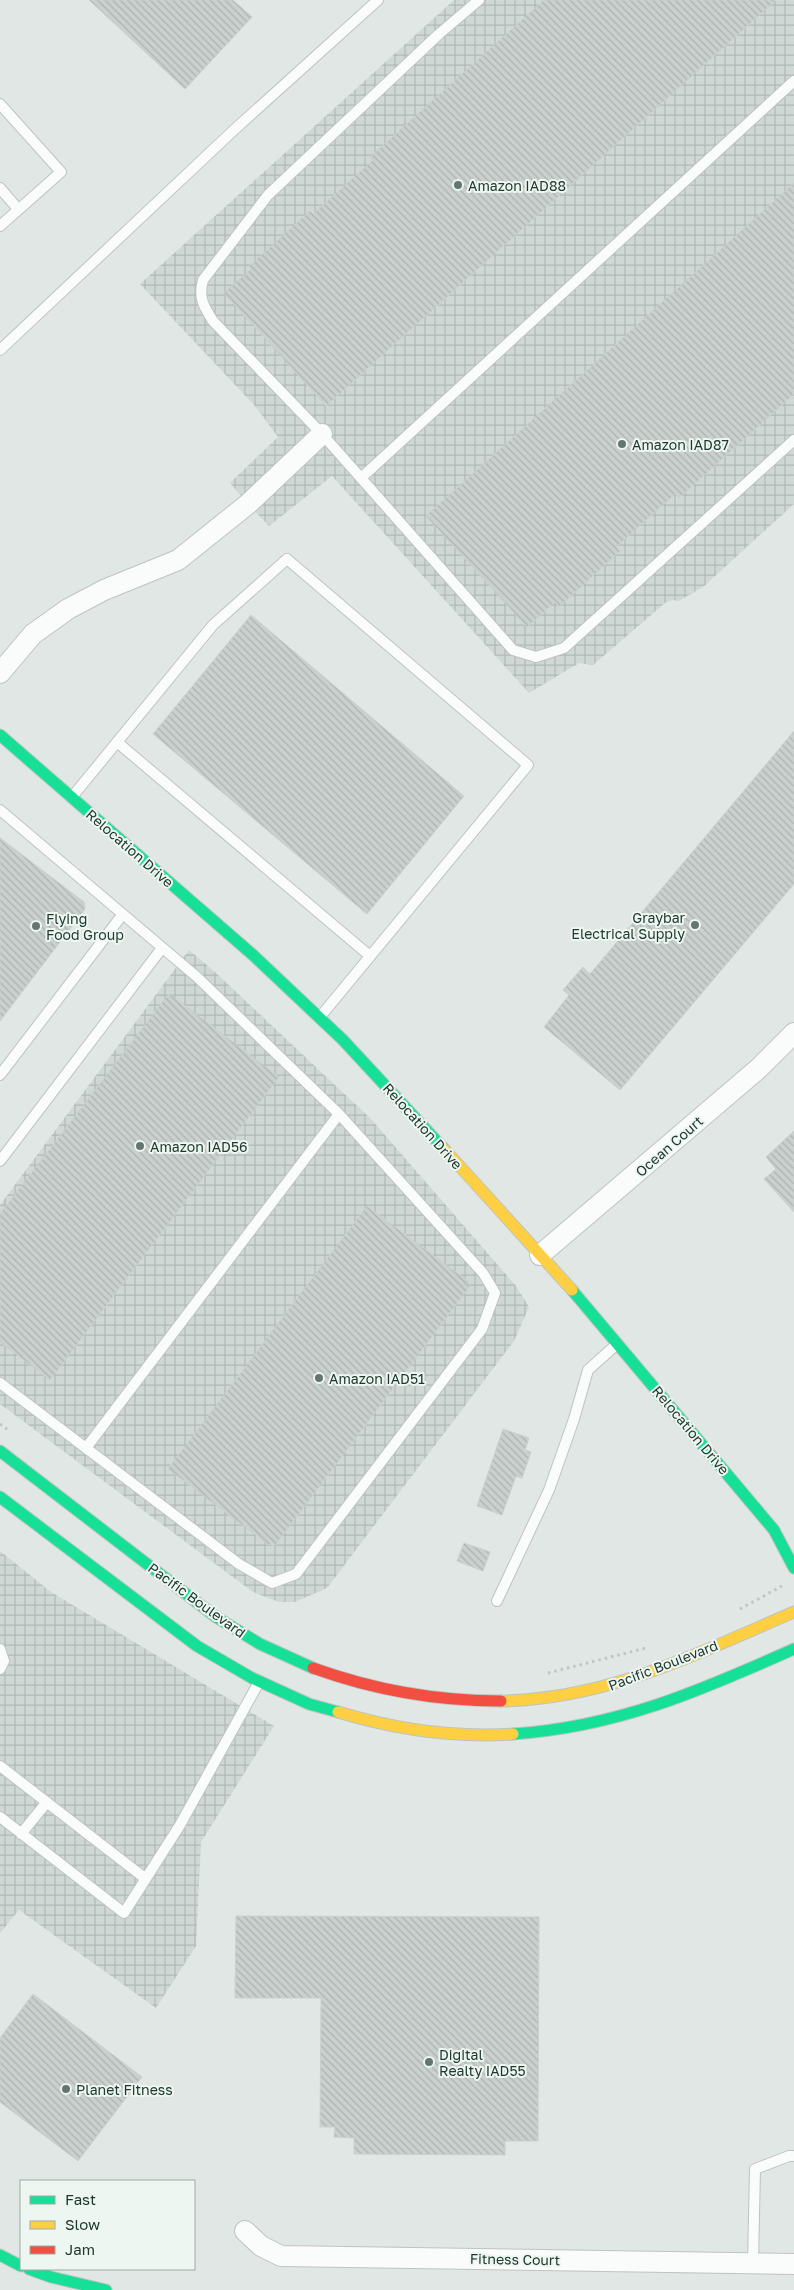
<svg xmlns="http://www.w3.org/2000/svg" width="794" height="2290" viewBox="0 0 794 2290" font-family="'Golos Text',sans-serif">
<defs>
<pattern id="industrial-grid" width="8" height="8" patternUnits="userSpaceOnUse" patternTransform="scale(1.25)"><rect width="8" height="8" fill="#cfd8d4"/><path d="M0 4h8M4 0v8" fill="none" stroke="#b1bab6"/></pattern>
<pattern id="building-back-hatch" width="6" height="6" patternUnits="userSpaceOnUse" patternTransform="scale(1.25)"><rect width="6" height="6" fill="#cad0cd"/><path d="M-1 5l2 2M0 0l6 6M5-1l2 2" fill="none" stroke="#adb3b0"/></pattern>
</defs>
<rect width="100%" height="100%" fill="#e1e7e4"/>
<path fill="url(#industrial-grid)" d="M454,0h340v504l-91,83 -24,14 -7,-1 -7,3 -72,62 -14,-2 -50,30 -197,-217 -63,50 -21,-22 -18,-21 48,-46 -23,-31 -115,-122z
M189,950l26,22 156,147 145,167 13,21 -15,34 -187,247 -32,14h-16l-26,-10 -253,-188v-199z
M0,1551l51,41 223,134 -73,116 -5,104 -40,62 -137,-98 -19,23z"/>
<path fill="url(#building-back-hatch)" stroke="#cad0cd" d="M89,0h144l19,17 -67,72z
M544,0h232l-450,406 -102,-113 27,-24 -2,-3 61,-55 3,3 60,-54 -3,-3z
M794,183v211l-115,104 -4,-4 -59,53 4,4 -61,56 -4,-5 -28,25 -101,-111z
M251,615l213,181 -97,118 -214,-180z
M794,731v153l-174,206 -76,-63 25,-32 -6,-5 20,-23 7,7z
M0,838l84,64 1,7 -85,112z
M168,995h3l108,82 -229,303 -50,-38v-128z
M794,1131v81l-30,-33 12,-10 -10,-12z
M367,1206l102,76 -1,2 2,2 -194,258 -3,2 -3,-2 -1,1 -101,-76z
M503,1429l26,9 -4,12 6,2 -9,26 -6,-2 -14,39 -25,-9z
M464,1543l26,9 -7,19 -26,-10z
M236,1916l303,1 -1,224h-33v14l-151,-1v-16l-20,-1 1,-10h-15l1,-129h-86z
M33,1994l109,83 -64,84 -78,-59v-64z"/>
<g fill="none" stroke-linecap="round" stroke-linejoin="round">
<defs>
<path id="lane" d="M479,0l-40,34 -171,161 -65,85c-5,18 1,27 10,41l109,113 191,216 23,7 28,-9 230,-208
M0,104l61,68 -61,54
M0,188l18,21
M0,350l235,-221 143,-129
M361,478l433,-397
M117,742l253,214
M72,797l141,-172 74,-66 241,206 -208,252
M0,810l197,167 142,137 144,159 12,20 -13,36 -186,245 -24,9 -33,-19 -239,-181
M0,1075l123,-161
M0,1161l162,-213
M86,1448l253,-334
M497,1601l52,-111 25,-71 14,-49 29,-26
M0,1649l4,12 -4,8
M0,1766l146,113
M0,1817l124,96 56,-88 79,-143
M21,1834l26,-32
M753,2263l2,-94 34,-13h5"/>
<path id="street" d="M0,673l33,-39 35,-25 36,-19 74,-30 70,-56 74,-70
M540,1255l219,-187 35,-35
M245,2231l16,15 20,10 513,8"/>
<path id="fast" d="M0,735l253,220 90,85 101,109
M572,1290l202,240 20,38
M0,1451l216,166 44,27 53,24
M0,1497l197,149 55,32 57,26 29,8
M513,1734c104,-7 187,-43 281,-85
M0,2255l21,11
M29,2269l22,8 55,13"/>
<path id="slow" d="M444,1149l128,141
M501,1701c108,-2 197,-48 293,-89
M338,1712c56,17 115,26 175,22"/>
<path id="jam" d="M313,1668c61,22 123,33 188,33"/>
</defs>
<use href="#lane" stroke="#bec4c1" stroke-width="12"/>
<use href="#street" stroke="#bec4c1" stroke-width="22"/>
<use href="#fast" stroke="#bdc5c1" stroke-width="13"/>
<use href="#slow" stroke="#bdc5c1" stroke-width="13"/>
<use href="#jam" stroke="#bdc5c1" stroke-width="13"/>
<path stroke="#bfc7c5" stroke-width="3" stroke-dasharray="2.5 4" stroke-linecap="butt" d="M0,1424l8,6
M740,1609l42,-23
M548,1673l98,-25"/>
<use href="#lane" stroke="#fafbfb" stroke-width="10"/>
<use href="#street" stroke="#fafbfb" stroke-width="20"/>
<use href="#fast" stroke="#16e098" stroke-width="11"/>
<use href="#slow" stroke="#ffcf43" stroke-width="11"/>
<use href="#jam" stroke="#f24e42" stroke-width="11"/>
</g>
<g fill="#64766f" stroke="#eef6f2" stroke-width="2">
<circle cx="458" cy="185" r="5"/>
<circle cx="622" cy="444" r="5"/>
<circle cx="695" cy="925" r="5"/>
<circle cx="36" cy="926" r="5"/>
<circle cx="140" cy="1146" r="5"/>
<circle cx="319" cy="1378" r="5"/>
<circle cx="429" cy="2062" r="5"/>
<circle cx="66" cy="2089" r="5"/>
</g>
<g text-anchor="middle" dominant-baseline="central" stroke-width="4" stroke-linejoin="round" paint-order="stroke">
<g font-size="14" fill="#203930" stroke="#eef6f2" text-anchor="start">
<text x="468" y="185">Amazon IAD88</text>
<text x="632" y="444">Amazon IAD87</text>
<text x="685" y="917" text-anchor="end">Graybar<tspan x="685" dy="16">Electrical Supply</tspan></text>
<text x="46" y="918">Flying<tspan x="46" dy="16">Food Group</tspan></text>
<text x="150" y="1146">Amazon IAD56</text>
<text x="329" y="1378">Amazon IAD51</text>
<text x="439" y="2054">Digital<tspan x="439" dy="16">Realty IAD55</tspan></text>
<text x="76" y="2089">Planet Fitness</text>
</g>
<g font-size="14" fill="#203930" stroke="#eef6f2">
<text transform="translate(130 848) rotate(41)">Relocation Drive</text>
<text transform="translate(423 1126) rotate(48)">Relocation Drive</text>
<text transform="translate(669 1146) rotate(-41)">Ocean Court</text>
<text transform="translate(691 1430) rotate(50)">Relocation Drive</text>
<text transform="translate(197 1600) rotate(36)">Pacific Boulevard</text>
<text transform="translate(663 1665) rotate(-21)">Pacific Boulevard</text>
<text transform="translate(515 2259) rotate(1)">Fitness Court</text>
</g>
</g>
<rect x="20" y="2180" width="175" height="90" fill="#eef6f2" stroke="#9caaa4"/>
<rect x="30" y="2196" width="25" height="8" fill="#16e098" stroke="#9caaa4"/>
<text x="65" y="2205" font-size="15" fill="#203930">Fast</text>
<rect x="30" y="2221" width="25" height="8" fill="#ffcf43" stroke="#9caaa4"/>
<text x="65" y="2230" font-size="15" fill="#203930">Slow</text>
<rect x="30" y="2246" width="25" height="8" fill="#f24e42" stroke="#9caaa4"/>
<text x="65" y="2255" font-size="15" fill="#203930">Jam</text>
</svg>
